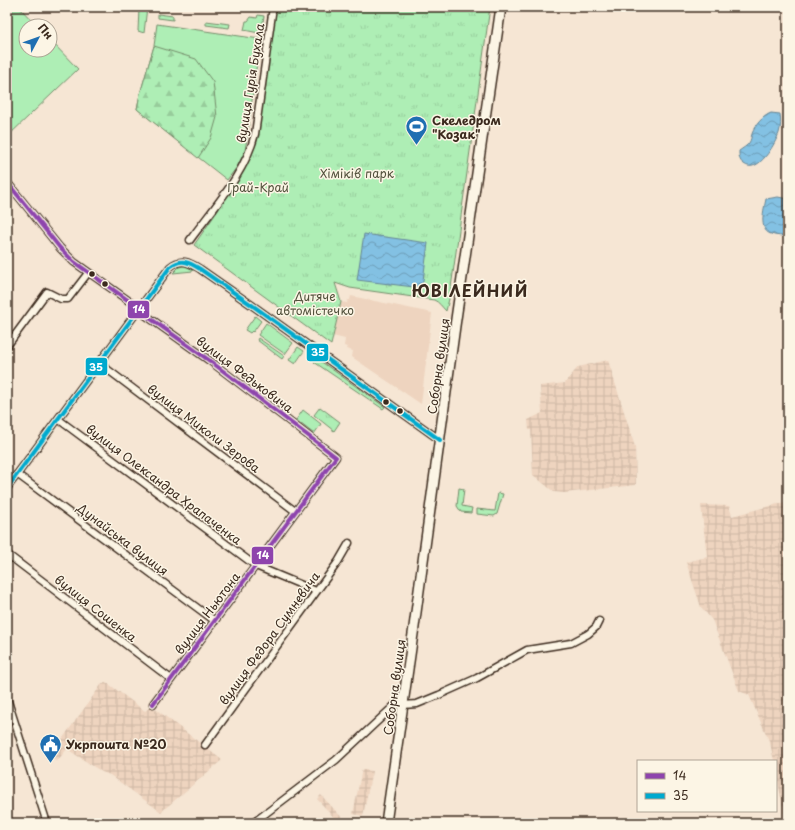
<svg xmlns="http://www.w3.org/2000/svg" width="795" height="830" viewBox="0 0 795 830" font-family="'Playpen Sans',sans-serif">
<defs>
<pattern id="industrial-grid" width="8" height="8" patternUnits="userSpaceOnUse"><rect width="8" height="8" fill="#eed4bf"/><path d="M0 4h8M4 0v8" fill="none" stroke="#cdb6a4"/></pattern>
<pattern id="forest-firs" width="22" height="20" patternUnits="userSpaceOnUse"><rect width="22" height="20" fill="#aeeeb5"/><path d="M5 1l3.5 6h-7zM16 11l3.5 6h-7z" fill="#97cc9b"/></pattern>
<pattern id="park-tufts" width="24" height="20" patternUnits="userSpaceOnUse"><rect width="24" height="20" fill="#aeeeb5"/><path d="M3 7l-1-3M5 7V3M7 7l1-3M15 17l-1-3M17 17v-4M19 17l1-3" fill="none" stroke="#97cc9b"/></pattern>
<pattern id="water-waves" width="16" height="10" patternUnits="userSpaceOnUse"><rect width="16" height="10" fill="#83c1e3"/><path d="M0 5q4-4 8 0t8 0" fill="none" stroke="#6c9db7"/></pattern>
</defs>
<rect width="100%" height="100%" fill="#f6e6d4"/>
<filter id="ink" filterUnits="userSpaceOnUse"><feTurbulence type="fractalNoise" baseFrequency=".025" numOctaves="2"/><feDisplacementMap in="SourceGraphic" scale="8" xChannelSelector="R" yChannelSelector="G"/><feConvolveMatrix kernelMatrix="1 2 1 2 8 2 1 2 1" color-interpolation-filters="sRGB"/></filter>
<g filter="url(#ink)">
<path fill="#eed4bf" d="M351,296l81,17 -11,91 -69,-47 1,-6 -7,-2 1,-2 -3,-1 1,-7 -12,-3 8,-34 6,1 1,-3h2z"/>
<path fill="url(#industrial-grid)" d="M608,360l27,87 1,38 -72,8 -10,-1 -21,-17 -2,-45h-2l-1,-10 14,-7 -2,-27 25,-3 13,-16z
M785,502l3,9v312h-2l-10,-51v-11h-2l-4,-18 -21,-48 -10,-4 -27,-71 -11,-13 -15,-45 21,-5 -6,-52 28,1 3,10z
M106,682l39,29 5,-4 7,3 65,50 -61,52 -51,-37 -8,-3 -35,-23 -10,12 -7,-5 51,-71z
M362,769l10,2 -9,45 -10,-2z
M321,795l26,28h-8l-22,-24z"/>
<path fill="#aeeeb5" stroke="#748c6a" d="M7,7h12l18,19h-11v24h24v-10l28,29 -71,68z
M138,7h9l-3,26 -6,-2 1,-22z
M158,14l15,2v4l-15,-2z
M258,15l6,1 -2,12 -2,-1 -1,6 -15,-3 2,-9h2l3,-4 6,1z
M206,21l24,3 -1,4 -23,-3z
M157,24l103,15 -12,92 -3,20 -8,16 -10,13 -90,-71 3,-15 14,-48z
M188,265l5,2v4l-20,2 6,-6z
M255,316l6,5 -8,11 -1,-1 -2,2 -5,-3z
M266,323l27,20 -8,11 -27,-19z
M258,338l26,18 -2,3 -25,-19z
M298,347l6,4 -9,13 -6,-4z
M316,358l69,49 -2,2 -69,-47z
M303,410l18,14 -7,10 -18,-14z
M459,488l5,1 -2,17 10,2 -1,5 -10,-1 -4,-6z
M498,493l5,1 -6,20 -3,2 -17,-2v-5l18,2z"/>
<path fill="url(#forest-firs)" stroke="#748c6a" d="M154,46l42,13 17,23 4,35 -6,21 -13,20 -61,-49 3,-15z"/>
<path fill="url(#park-tufts)" stroke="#748c6a" d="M273,7h217l-40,288 -4,16c-4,-4 -7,-9 -12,-11l-84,-12 -15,-5 6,19 -10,43 -137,-100 25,-36 -4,-3 36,-56z
M320,407l20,15 -6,9 -20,-16z"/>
<path fill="url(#water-waves)" stroke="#668594" d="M771,113l9,1c1,6 1,13 -1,19 -4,11 -21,42 -35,31 -5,-3 -5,-8 -5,-13 4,-3 8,-5 10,-8 2,-3 2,-6 3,-9 3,-9 11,-18 19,-21z
M778,197l10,2v37c-5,0 -12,0 -17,-2 -13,-4 -7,-25 -5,-35z
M364,234l64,9 -6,45 -65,-8z"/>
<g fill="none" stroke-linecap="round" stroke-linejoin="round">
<defs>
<path id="minor" d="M7,182l53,66 14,14 55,39 15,13 66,47 126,96 -183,247
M190,240c24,-33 55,-66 65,-106l18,-127
M7,346l40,-54 14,7h7l20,-26
M99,363l196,148
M58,419l198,147 60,25
M17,474l198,147
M7,488l163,-221c11,-9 19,-5 30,2l56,39 184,132
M7,554l164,125
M7,698l40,125
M403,705l14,-1 22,-9 38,-17 50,-28 44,-7 17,-9 8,-7 3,-6
M205,745l133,-183 11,-19
M253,823l83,-63 60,-56"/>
<path id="primary" d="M386,823l28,-196 41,-301 46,-319"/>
</defs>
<use href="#minor" stroke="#3b2a1e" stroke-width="9"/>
<use href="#primary" stroke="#3b2a1e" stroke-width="12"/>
<use href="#minor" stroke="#fcf5e5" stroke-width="6"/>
<use href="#primary" stroke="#fcf5e5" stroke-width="9"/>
<defs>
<path id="bus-1" d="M7,182l53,66 14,14 55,39 15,13 66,47 126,96 -183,247"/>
<path id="bus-2" d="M7,488l163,-221c11,-9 19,-5 30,2l56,39 184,132"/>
</defs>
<use href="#bus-1" stroke="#fcf5e5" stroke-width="7"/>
<use href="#bus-2" stroke="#fcf5e5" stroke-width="7"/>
<use href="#bus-1" stroke="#8e44ad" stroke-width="4"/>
<use href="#bus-2" stroke="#00a9ce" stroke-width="4"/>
</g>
</g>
<defs>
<symbol id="stadium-pin" viewBox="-11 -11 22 30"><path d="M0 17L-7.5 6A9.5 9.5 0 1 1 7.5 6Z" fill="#1f6fb2" stroke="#fcf5e5"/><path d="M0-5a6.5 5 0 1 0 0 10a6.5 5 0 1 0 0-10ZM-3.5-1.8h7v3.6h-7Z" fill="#fff"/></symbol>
<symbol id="civic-pin" viewBox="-11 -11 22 30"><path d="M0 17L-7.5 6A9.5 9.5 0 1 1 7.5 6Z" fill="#1f6fb2" stroke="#fcf5e5"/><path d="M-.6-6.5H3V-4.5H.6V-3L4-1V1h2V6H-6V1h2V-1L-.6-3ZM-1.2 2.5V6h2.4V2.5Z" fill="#fff"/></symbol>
</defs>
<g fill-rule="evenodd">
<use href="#stadium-pin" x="404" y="114" width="25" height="34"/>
<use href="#civic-pin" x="38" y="732" width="25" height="34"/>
</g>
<g fill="#3b2a1e" stroke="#fcf5e5" stroke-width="1.5">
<circle cx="92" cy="274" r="3.5"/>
<circle cx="105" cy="284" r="3.5"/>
<circle cx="386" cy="402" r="3.5"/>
<circle cx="400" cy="411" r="3.5"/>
</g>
<g text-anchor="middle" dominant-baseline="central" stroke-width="3" stroke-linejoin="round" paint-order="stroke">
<g font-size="12" fill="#3b2a1e" stroke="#fcf5e5">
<text transform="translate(250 83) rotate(-81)">вулиця Гурія Бухала</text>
<text transform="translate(438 366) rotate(-82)">Соборна вулиця</text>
<text transform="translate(245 374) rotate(37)">вулиця Федьковича</text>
<text transform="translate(204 428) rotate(37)">вулиця Миколи Зерова</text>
<text transform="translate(164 484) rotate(37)">вулиця Олександра Храпаченка</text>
<text transform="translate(123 539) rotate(37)">Дунайська вулиця</text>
<text transform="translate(96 608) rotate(38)">вулиця Сошенка</text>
<text transform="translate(207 613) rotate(-53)">вулиця Ньютона</text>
<text transform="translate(269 638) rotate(-54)">вулиця Федора Сумневича</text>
<text transform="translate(394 687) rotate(-82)">Соборна вулиця</text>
</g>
<g font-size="12" font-weight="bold" fill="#3b2a1e" stroke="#fcf5e5" text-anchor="start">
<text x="432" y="120">Скеледром<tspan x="432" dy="14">"Козак"</tspan></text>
<text x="66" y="744">Укрпошта №20</text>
</g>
<g font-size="12" fill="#52513c" stroke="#fcf5e5">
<text x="357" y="173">Хіміків парк</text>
<text x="258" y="187">Грай-Край</text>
<text x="315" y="296">Дитяче<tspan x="315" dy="14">автомістечко</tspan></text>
</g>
<g font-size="16" font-weight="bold" letter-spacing="1" fill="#3b2a1e" stroke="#fcf5e5">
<text x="470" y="290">ЮВІЛЕЙНИЙ</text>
</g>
</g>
<g stroke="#fcf5e5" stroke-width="1.5">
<rect x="127" y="300" width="23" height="19" rx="4" fill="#8e44ad"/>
<rect x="306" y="343" width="23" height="19" rx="4" fill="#00a9ce"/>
<rect x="85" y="357" width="23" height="19" rx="4" fill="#00a9ce"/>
<rect x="251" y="546" width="23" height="19" rx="4" fill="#8e44ad"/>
</g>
<g font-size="11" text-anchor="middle" font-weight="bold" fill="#fff">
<text x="139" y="313">14</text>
<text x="318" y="356">35</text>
<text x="96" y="371">35</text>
<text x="263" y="559">14</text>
</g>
<rect width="795" height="830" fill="none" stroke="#fcf5e5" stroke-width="24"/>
<rect x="12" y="12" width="771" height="806" fill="none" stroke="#3b2a1e" stroke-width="1.5" filter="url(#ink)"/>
<rect x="637" y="760" width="140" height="52" fill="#fcf5e5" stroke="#afa495"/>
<rect x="645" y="773" width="20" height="6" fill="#8e44ad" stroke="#afa495"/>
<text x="673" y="780" font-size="12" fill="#3b2a1e">14</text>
<rect x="645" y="793" width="20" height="6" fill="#00a9ce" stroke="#afa495"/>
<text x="673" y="800" font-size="12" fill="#3b2a1e">35</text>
<g transform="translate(38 38) rotate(49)"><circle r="19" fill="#fcf5e5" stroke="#afa495"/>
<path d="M0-3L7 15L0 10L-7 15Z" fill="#1f6fb2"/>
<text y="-6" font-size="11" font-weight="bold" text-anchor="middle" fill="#3b2a1e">Пн</text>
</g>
</svg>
